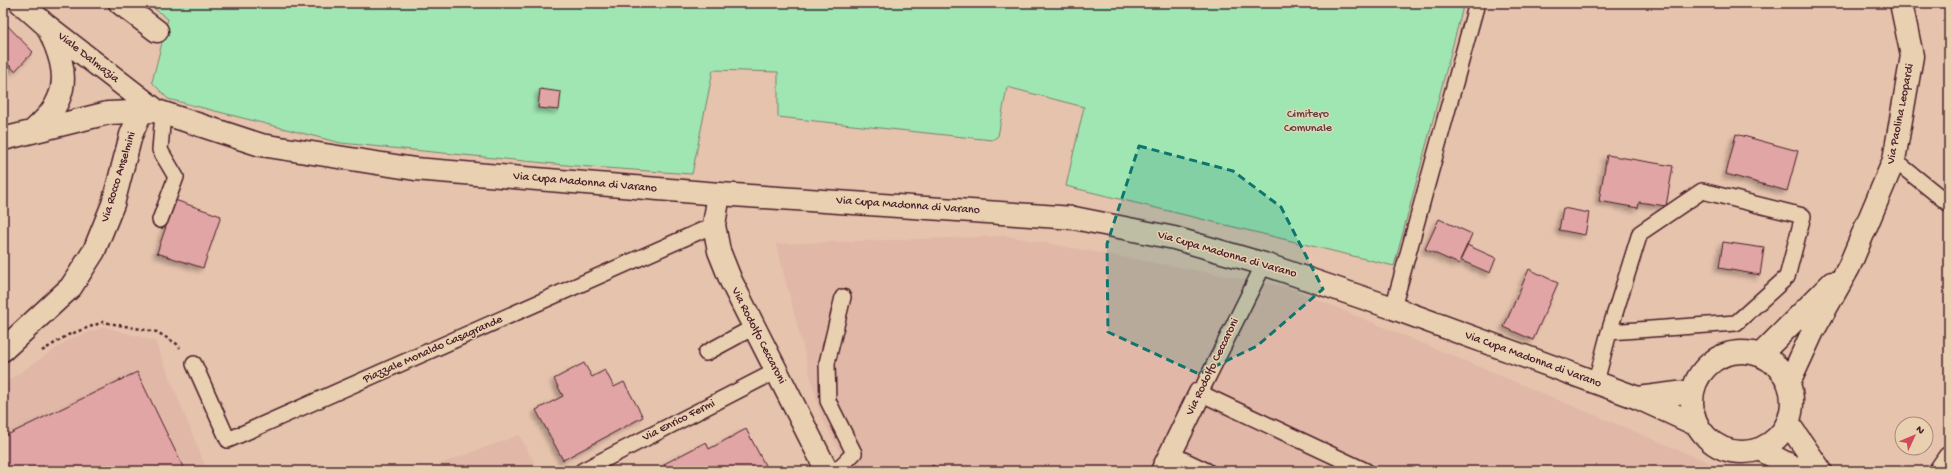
<svg xmlns="http://www.w3.org/2000/svg" width="1952" height="474" viewBox="0 0 1952 474" font-family="'Gochi Hand',sans-serif">
<defs>
<filter id="shadow"><feDropShadow dx="-3.5" dy="3.5" stdDeviation="2" flood-color="#0004"/></filter>
</defs>
<rect width="100%" height="100%" fill="#e6c3ad"/>
<filter id="ink" filterUnits="userSpaceOnUse"><feTurbulence type="fractalNoise" baseFrequency=".025" numOctaves="2"/><feDisplacementMap in="SourceGraphic" scale="8" xChannelSelector="R" yChannelSelector="G"/><feConvolveMatrix kernelMatrix="1 2 1 2 8 2 1 2 1" color-interpolation-filters="sRGB"/></filter>
<g filter="url(#ink)">
<path fill="#e1b7a7" d="M1007,236l280,51 442,184h-879l-29,-55 -45,-172z
M104,327l51,14 52,130h-204v-87l67,-45z
M519,435l20,36h-118z"/>
<path fill="#a0e6b3" stroke="#75826f" d="M147,3h1317l-70,263 -328,-80 18,-79 -77,-20 -9,49 -6,4 -214,-23v-45l-65,-2 -21,104 -116,-8 -235,-23 -173,-44 -16,-17 16,-63z"/>
<path fill="#e0a5a4" stroke="#4a1f2b" filter="url(#shadow)" d="M5,23l28,29 -18,19 -12,-12v-34z
M540,89l21,3 -2,18 -21,-2z
M1736,134l62,17 -11,40 -61,-17z
M1607,155l66,11 -7,40 -27,-4 -1,6 -39,-7z
M175,200l46,16 -18,52 -46,-15z
M1563,208l26,5 -4,22 -26,-5z
M1439,219l33,15 -13,30 -34,-15z
M1723,242l41,6 -4,27 -41,-7z
M1467,245l29,13 -6,15 -30,-13z
M1529,269l29,14 -25,57 -29,-13z
M584,363l8,14 13,-7 9,17 10,-5 19,35 -80,43 -27,-50 27,-14 -9,-17z
M137,372l48,99h-182v-34z
M746,429l22,42h-100l-4,-7 42,-22 3,7z
M932,465l13,6h-15z"/>
<g fill="none" stroke-linecap="round" stroke-linejoin="round">
<defs>
<path id="lane" d="M1894,160l55,44
M160,220l16,-43 -16,-27 3,-37
M1264,264l-64,129 166,78
M1393,308l84,-305
M706,353l48,-26
M194,364l34,76 486,-215
M1596,382l13,-50 31,-99 62,-42 101,25 -16,61 -51,46 -127,9
M1171,454l36,17
M582,471l194,-100
M836,471l18,-18 -26,-52 -1,-38 16,-66"/>
<path id="street" d="M120,3l37,28
M719,194l-5,31 5,26 12,30 96,190
M3,350l68,-63 23,-36 19,-47 18,-69 10,-23
M1162,471l38,-78
M1940,471l9,-13"/>
<path id="secondary" d="M21,3l26,23 110,85 104,34 154,24 304,25 355,24 100,20 90,26 129,44 245,90 59,27
M32,132c10,-10 22,-20 27,-34 10,-23 -1,-49 -11,-70
M3,139l105,-26 49,-2
M1692 402a50 50 0 1 1 100 0a50 50 0 1 1-100 0Z
M1760,355l72,-72
M1789,383l24,-52 36,-64 45,-107 18,-104 -11,-53
M1638,398l55,-7
M1788,423l33,48
M1759,449l42,22"/>
</defs>
<use href="#lane" stroke="#4a1f2b" stroke-width="18"/>
<use href="#street" stroke="#4a1f2b" stroke-width="25"/>
<use href="#secondary" stroke="#4a1f2b" stroke-width="25"/>
<path stroke="#4a1f2b" stroke-width="2.5" stroke-dasharray="3 3" stroke-linecap="butt" d="M42,351l26,-16 35,-13 54,10 20,12 3,4"/>
<use href="#lane" stroke="#e9d0b1" stroke-width="15"/>
<use href="#street" stroke="#e9d0b1" stroke-width="22"/>
<use href="#secondary" stroke="#e9d0b1" stroke-width="22"/>
</g>
</g>
<path fill="#0f766e" fill-opacity="0.2" stroke="#0f766e" stroke-width="3" stroke-dasharray="8 5" stroke-linejoin="round" d="M1139,146l94,25 48,36 42,82 -66,57 -58,28 -91,-42 -1,-88z"/>
<g text-anchor="middle" dominant-baseline="central" stroke-width="3" stroke-linejoin="round" paint-order="stroke">
<g font-size="12" fill="#4a1f2b" stroke="#e9d0b1">
<text transform="translate(88 58) rotate(38)">Viale Dalmazia</text>
<text transform="translate(1901 114) rotate(-79)">Via Paolina Leopardi</text>
<text transform="translate(119 177) rotate(-73)">Via Rocco Anselmini</text>
<text transform="translate(585 183) rotate(5)">Via Cupa Madonna di Varano</text>
<text transform="translate(908 206) rotate(4)">Via Cupa Madonna di Varano</text>
<text transform="translate(1227 255) rotate(16)">Via Cupa Madonna di Varano</text>
<text transform="translate(758 336) rotate(63)">Via Rodolfo Ceccaroni</text>
<text transform="translate(433 350) rotate(-24)">Piazzale Monaldo Casagrande</text>
<text transform="translate(1533 360) rotate(20)">Via Cupa Madonna di Varano</text>
<text transform="translate(1213 367) rotate(-64)">Via Rodolfo Ceccaroni</text>
<text transform="translate(679 421) rotate(-27)">Via Enrico Fermi</text>
</g>
<g font-size="12" fill="#573d3f" stroke="#e9d0b1">
<text x="1308" y="115">Cimitero<tspan x="1308" dy="14">Comunale</tspan></text>
</g>
</g>
<rect width="1952" height="474" fill="none" stroke="#e9d0b1" stroke-width="16"/>
<rect x="8" y="8" width="1936" height="458" fill="none" stroke="#4a1f2b" stroke-width="1.5" filter="url(#ink)"/>
<g transform="translate(1914 436) rotate(46)"><circle r="19" fill="#e9d0b1" stroke="#a9897b"/>
<path d="M0-3L7 15L0 10L-7 15Z" fill="#d1495b"/>
<text y="-6" font-size="11" font-weight="bold" text-anchor="middle" fill="#4a1f2b">N</text>
</g>
</svg>
